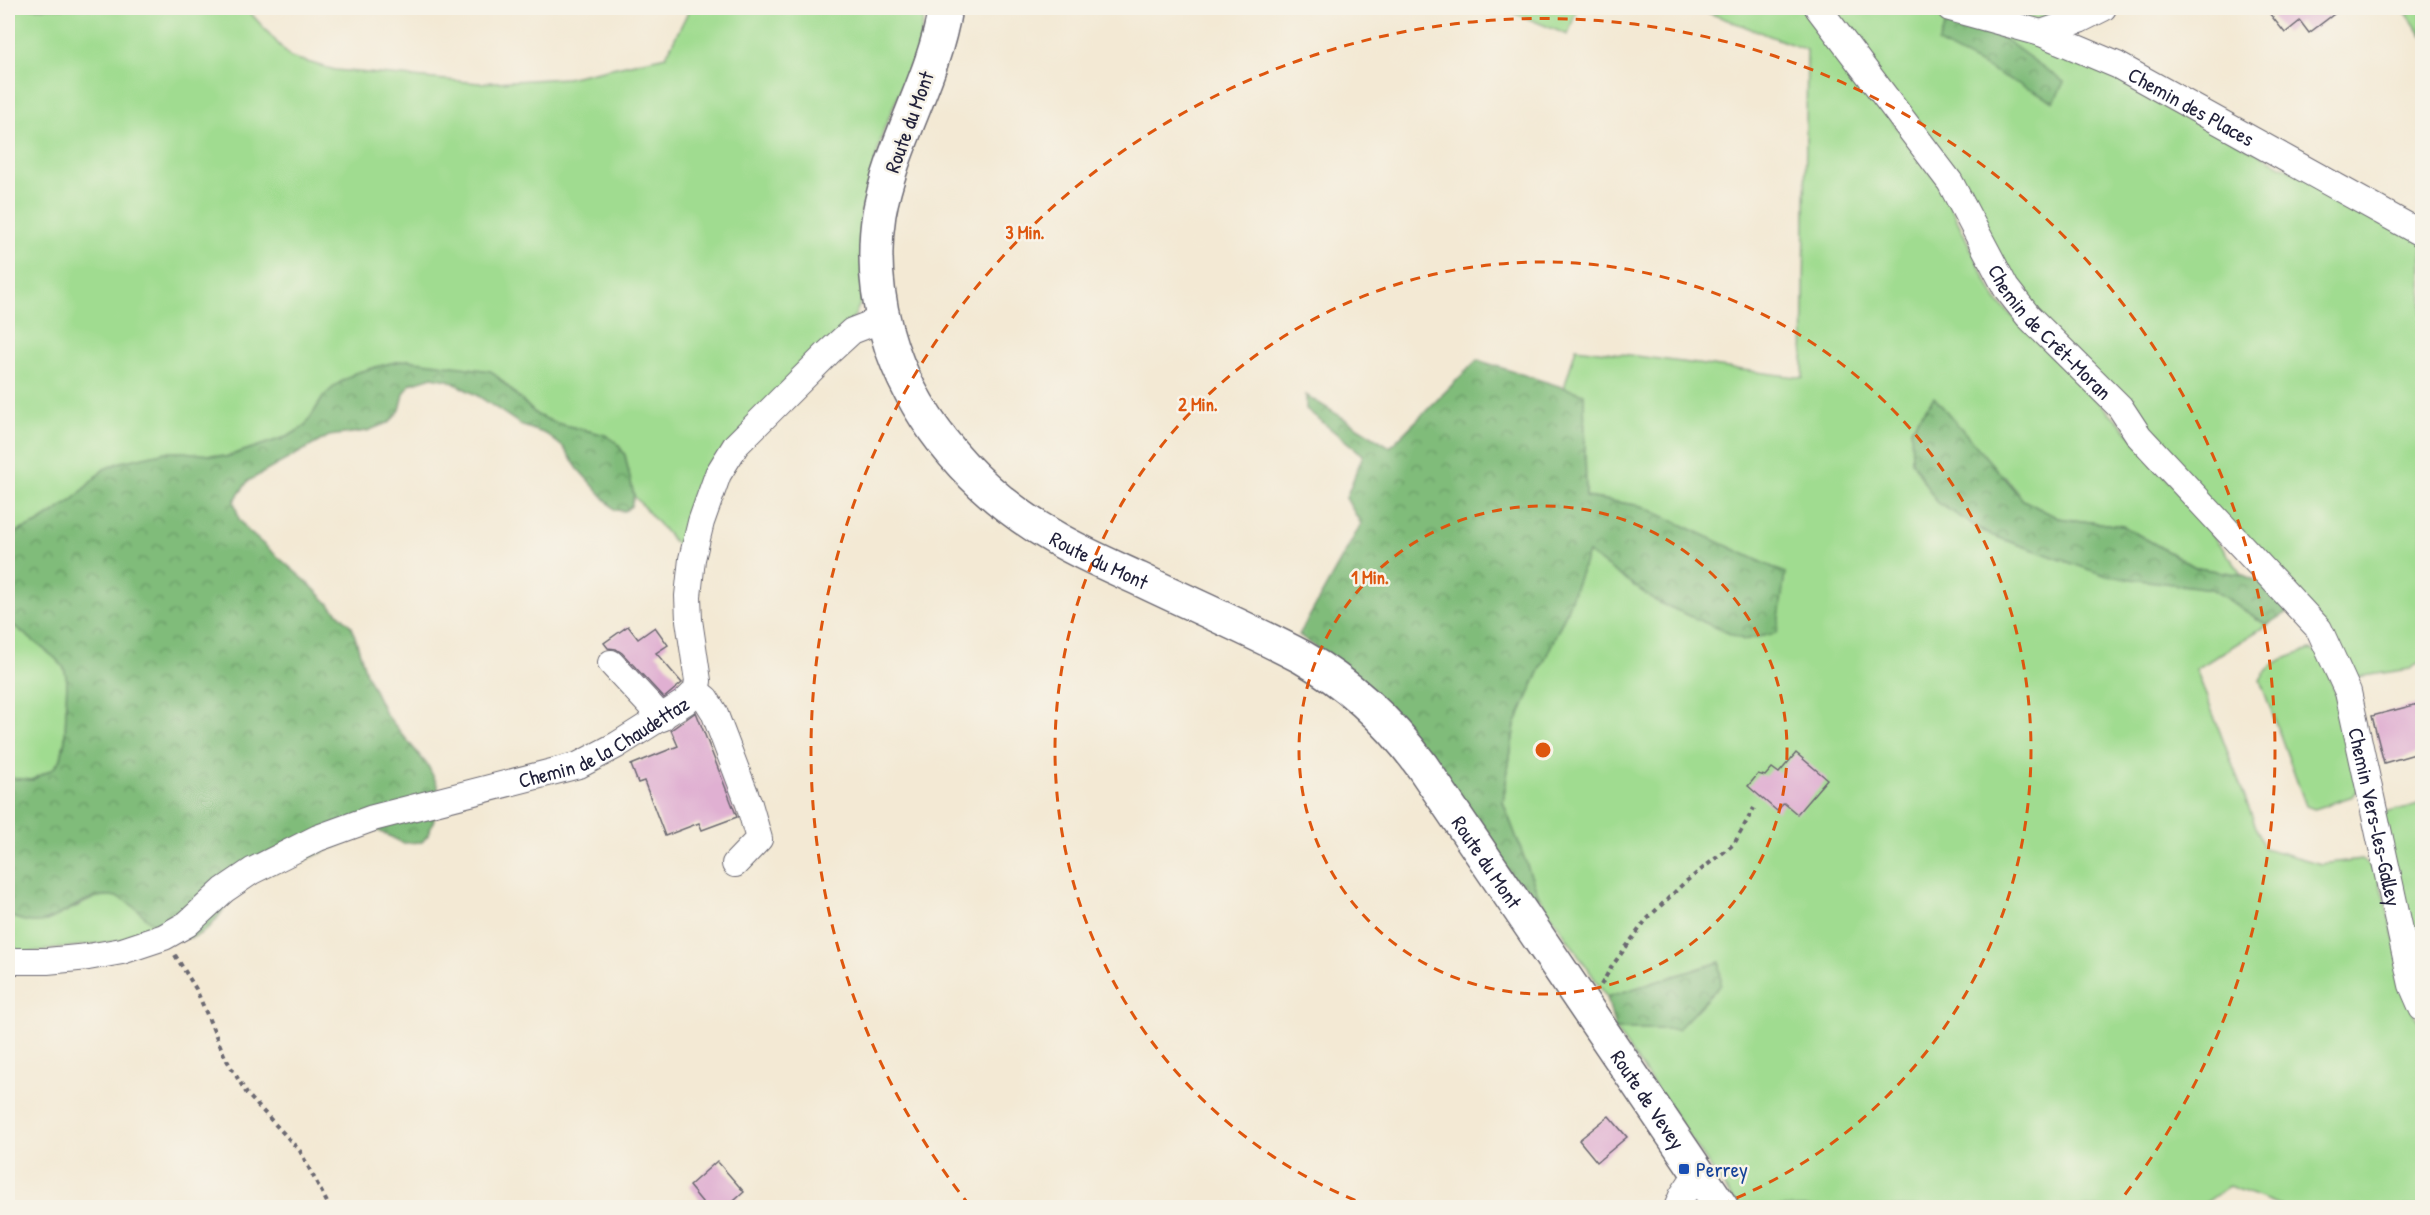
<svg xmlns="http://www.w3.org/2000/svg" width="2430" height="1215" viewBox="0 0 2430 1215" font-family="'Patrick Hand',sans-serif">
<defs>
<pattern id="forest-crowns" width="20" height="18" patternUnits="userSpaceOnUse" patternTransform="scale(1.5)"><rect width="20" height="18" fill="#80bc7a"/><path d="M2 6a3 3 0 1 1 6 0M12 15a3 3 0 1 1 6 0" fill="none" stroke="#689865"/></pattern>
</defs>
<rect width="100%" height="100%" fill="#f7f3e8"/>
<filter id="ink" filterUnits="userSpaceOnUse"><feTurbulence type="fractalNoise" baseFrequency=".0167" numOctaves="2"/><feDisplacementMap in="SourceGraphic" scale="12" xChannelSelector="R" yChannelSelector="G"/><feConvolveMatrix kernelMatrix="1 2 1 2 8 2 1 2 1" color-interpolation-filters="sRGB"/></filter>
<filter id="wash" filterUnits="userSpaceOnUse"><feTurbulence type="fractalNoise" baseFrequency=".008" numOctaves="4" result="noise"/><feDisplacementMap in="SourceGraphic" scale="24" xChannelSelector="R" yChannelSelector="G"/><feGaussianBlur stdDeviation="1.35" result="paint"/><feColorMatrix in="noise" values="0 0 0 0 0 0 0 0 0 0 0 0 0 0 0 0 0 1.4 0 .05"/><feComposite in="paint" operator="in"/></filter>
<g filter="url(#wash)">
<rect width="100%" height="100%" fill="#f3e9d4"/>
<path fill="#a0dc90" stroke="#617f66" stroke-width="1.5" d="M8,8h238l44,49 45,13 144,13 88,-5 99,-22 24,-48h235l-5,36 -36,85 -23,84 2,84 -9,20 -128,132 -40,106 -52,-59 -9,-41 -8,-12 -12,-8 -49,-12 -19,-8 -39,-38 -90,-17 -17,3 -36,10 -19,12 -12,11 -19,30 -16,10 -64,21 -12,-2 -109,14 -31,31 -35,23 -22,9 -8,7z
M1502,8h75l-9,27z
M1696,8h113l131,177 56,115 129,128 60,71 58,76 -46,-7 -74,-42 -66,-8 -34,-18 -18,-24 -93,-15 261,122 39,6 55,36 -71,44 68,179 57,16 41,-5 15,13 39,145 6,9v181h-137l-56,-21 -31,22 -460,-1 -123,-178 105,-67 -113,35 -68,-100 -36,-95 12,-77 50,-110 23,-63 68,49 88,38 33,-7 -135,-126 -56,-9 -2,-102 -20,-7 12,-40 227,30 4,-328z
M1823,8h112l112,34 375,197v422l-12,8 -60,9 -305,-351z
M1970,8h123l-41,17z
M2403,8h19v28z
M8,621l47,37 9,10 3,12 -2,59 -4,20 -8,10 -21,11 -24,-2z
M2311,650l11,5 26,71 13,60 -8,10 -39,13 -8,-3 -46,-126c10,-20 30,-24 51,-30z
M2422,803v180l-47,-167z
M115,895l18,8 24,25 -14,10 -135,17v-40l39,6 49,-24z"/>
<path fill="url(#forest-crowns)" stroke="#516f5a" stroke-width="1.5" d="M1948,19l56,20 60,43 -10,20 -116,-59z
M408,360l83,11 46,44 19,8 49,12 12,8 8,12 9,41 -3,10 -6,5 -10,-1 -37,-41 -14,-21 -18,-14 -23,-8 -45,-30 -30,-16 -16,-3 -22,7 -6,10 -4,16 -10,12 -23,9 -38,5 -81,45 -14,20 5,18 9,12 59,51 45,45 14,46 19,40 43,53 10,20 -1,25 -9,24 -6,7 -19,1 -28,-14c-29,12 -56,25 -84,37 -11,5 -25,7 -35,13 -7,4 -15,11 -21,17 -16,15 -22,38 -47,42 -38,6 -48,-51 -91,-41 -36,8 -45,39 -89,18v-137l24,2 21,-11 8,-10 4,-20 2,-59 -3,-12 -9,-10 -47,-37v-82l8,-7 22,-9 35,-23 31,-31 17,-7 45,-10h18l42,5 63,-21 16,-10 19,-30 12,-11 19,-12 36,-10z
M1477,360l107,34 2,103 56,9 143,67 -8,60 -33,7 -88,-39 -68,-48 -23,62 -50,110 -12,77 36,95 -9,4 -164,-217 -67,-49 62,-111 -15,-26 17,-43 -57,-46v-14l84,52z
M1934,397l89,103 35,18 65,8 74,42 46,7 25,10 20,27 -21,13 -55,-36 -105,-13 -119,-42 -52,-32 -24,-41 -1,-32z
M1720,962l1,22 -43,45h-63l-8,-32z"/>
<g id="blocks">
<path fill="#e0b0d2" d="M2265,8h77l-33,25 -9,-12 -15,12z
M628,626l10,13 17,-12 13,18 -12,8 26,30 -18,15 -42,-45 -6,-4 -8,-1 -4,-5z
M2422,703v49l-38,11 -12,-47z
M696,712l41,105 -35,13 -3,-7 -34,13 -21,-55 -6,2 -7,-18 47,-19 -7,-16z
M1796,753l31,26 -30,35 -13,-11 -7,8 -29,-25 10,-12 7,2 7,-8 7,5z
M1609,1116l18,21 -30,25 -18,-22z
M717,1161l27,31 -18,16h-19l-18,-22z"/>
</g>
</g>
<g filter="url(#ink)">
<use href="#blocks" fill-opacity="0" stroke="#6b6871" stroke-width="1.5"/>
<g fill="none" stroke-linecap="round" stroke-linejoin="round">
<defs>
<g id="minor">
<path id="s1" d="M1818,8l132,174 56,106 22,28 92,91 19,29 180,193 29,63 64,293 10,23"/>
<path id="s2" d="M1950,8l91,25 76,32 305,169"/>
<path d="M2041,33l38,-13 24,-12"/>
<path d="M611,663l51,55"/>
<path d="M696,691l10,8 8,13 35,92 10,35 -24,25"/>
<path id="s3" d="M8,961h39l41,-4 34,-6 42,-14 23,-13 37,-34 28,-19 66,-33 55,-20 206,-53 38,-20 68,-43 11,-11 2,-10 -9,-61 -1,-24 4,-37 9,-37 17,-48 18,-29 92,-92 24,-22 31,-12"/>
<path d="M1677,1208l5,-12 16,-24"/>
</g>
<g id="major">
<path id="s4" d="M945,8c-11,71 -53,134 -66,206 -8,50 0,105 19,151 31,74 89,135 159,174 26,15 54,27 82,40 54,26 110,50 163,78 49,28 87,64 120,109l300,442"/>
</g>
</defs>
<use href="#minor" stroke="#6b6871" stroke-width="28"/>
<use href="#major" stroke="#6b6871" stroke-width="36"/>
<path stroke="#6b6871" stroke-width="4" stroke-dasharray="4.5 4.5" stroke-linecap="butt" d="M175,955l21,34 29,68 22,37 53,57 30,57
M1601,985l11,-19 34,-46 38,-37 50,-39 20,-36"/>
<use href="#minor" stroke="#fff" stroke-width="26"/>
<use href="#major" stroke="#fff" stroke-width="33"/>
</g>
</g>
<g fill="none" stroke="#de560e" stroke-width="3" stroke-dasharray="10 8">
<circle cx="1543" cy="750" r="244"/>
<path d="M1372 1207A488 488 0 1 1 1714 1207"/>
<path d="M970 1206A732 732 0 1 1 2116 1206"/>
</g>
<rect fill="#1a4fb4" stroke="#f7f3e8" stroke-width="2" x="1678" y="1163" width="12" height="12" rx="3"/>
<g text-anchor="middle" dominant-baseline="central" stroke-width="5" stroke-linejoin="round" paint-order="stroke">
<g font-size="21" fill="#22223b" stroke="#f7f3e8">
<text stroke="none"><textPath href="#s2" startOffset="262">Chemin des Places</textPath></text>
<text transform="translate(909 122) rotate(-70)">Route du Mont</text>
<text stroke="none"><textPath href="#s1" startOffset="400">Chemin de Crêt-Moran</textPath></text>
<text stroke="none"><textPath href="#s4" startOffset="658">Route du Mont</textPath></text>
<text stroke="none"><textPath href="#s3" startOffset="646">Chemin de la Chaudettaz</textPath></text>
<text stroke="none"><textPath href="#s1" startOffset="999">Chemin Vers-les-Galley</textPath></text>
<text stroke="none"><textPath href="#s4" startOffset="1162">Route du Mont</textPath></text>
<text stroke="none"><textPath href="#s4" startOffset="1449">Route de Vevey</textPath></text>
</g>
<g font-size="21" fill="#164399" stroke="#f7f3e8" text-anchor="start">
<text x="1696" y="1169">Perrey</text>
</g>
</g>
<circle cx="1543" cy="750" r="9" fill="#de560e" stroke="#f7f3e8" stroke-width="3"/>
<g font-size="18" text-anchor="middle" font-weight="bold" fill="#de560e" stroke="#f7f3e8" stroke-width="5" stroke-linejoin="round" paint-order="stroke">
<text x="1025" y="239">3 Min.</text>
<text x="1198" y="411">2 Min.</text>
<text x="1370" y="584">1 Min.</text>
</g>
<rect width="2430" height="1215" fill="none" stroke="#f7f3e8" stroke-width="30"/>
</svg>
